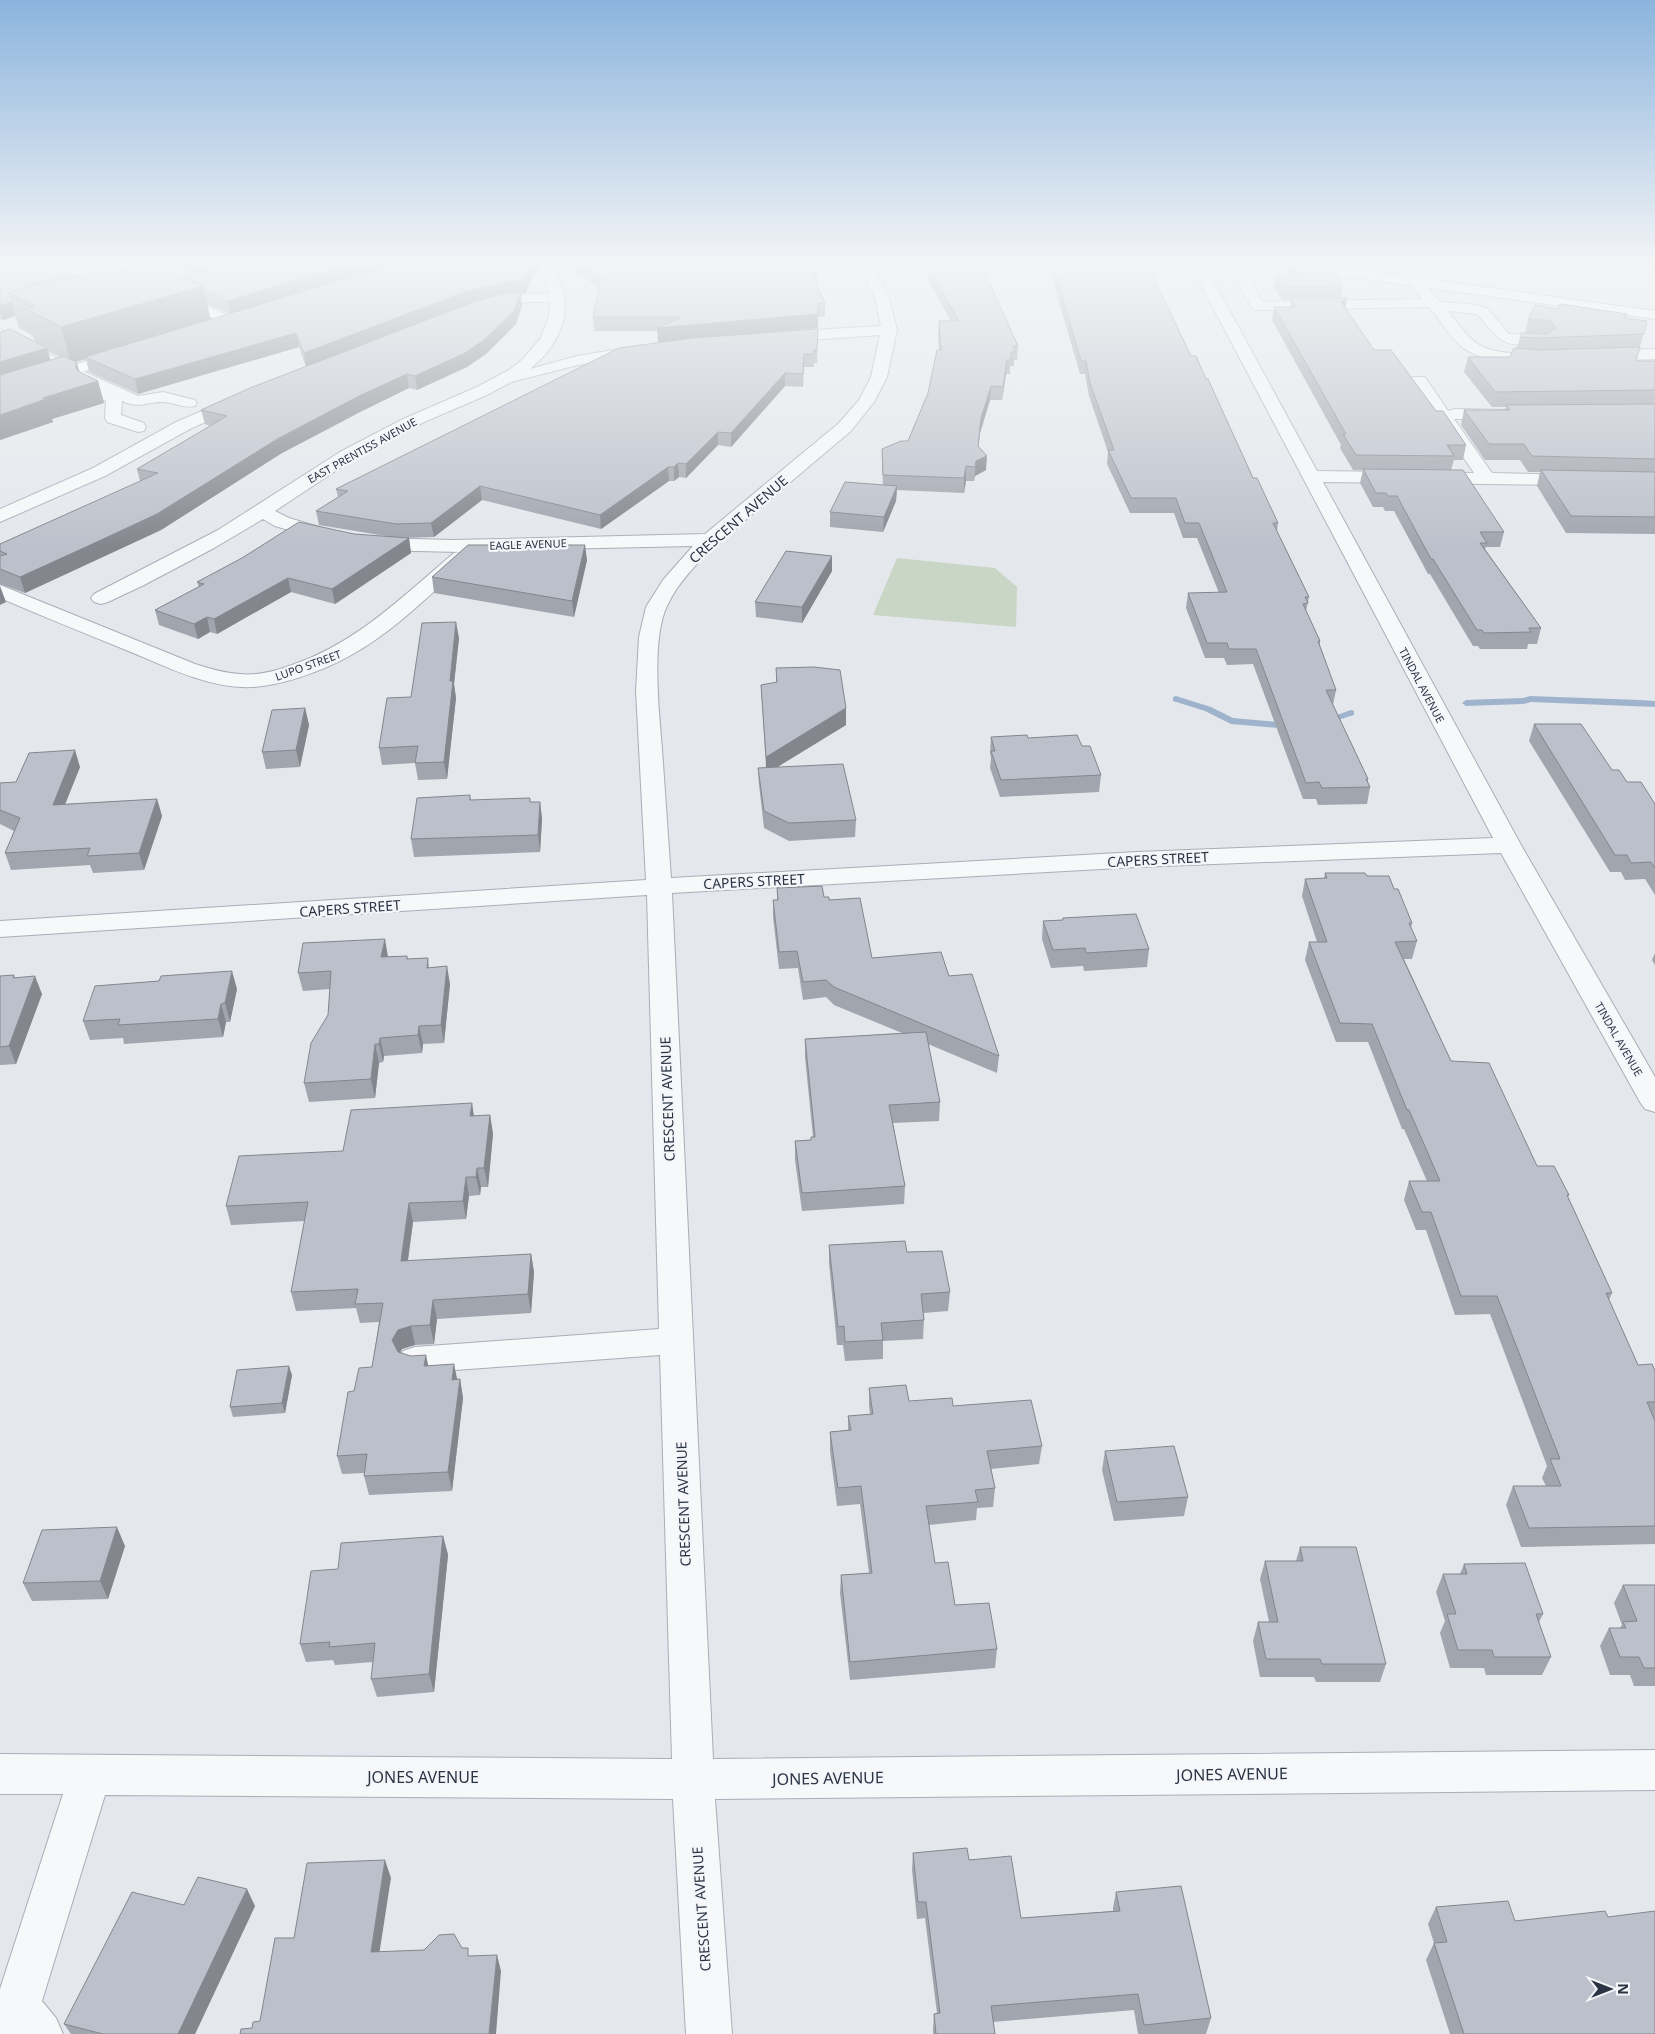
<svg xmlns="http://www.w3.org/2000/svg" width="1655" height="2034" viewBox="0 0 1655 2034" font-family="'Noto Sans',sans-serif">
<rect width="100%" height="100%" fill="#e4e7ec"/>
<path fill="#c9d6c5" d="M897,558l98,10 22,19 -1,40 -143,-12z"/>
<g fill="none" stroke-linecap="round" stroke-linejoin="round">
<path fill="#9fb4cc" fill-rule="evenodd" d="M1176,696l35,11 22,11 56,5 5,3 -5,3 -58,-5 -26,-13 -32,-10v-4z
M1530,696l110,4 15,1v6l-124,-5 -7,2 -58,2 -4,-3 4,-3 57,-2z
M1351,710l3,1v4l-29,9 -5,-3z"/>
<defs>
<path id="minor" d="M533,264h15c31,35 16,78 -18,105l47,-13 61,-10 5,2 3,3 -3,3 -65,11 -67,17 -22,12 -67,29 -70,37 -77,51 14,7 47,14 2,4 -2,4 -7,2 -7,-2 -47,-14 -12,-7 -49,29 -70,37 -36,17 -7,2 -7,-2 -3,-4 3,-4 124,-64 122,-78 61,-32 76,-33 32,-17 14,-11 17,-20 9,-22 1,-15h-20l-44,8 -5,-1 -2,-3 2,-3 5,-1 44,-8 19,-1 -7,-18z
M858,264h14l17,34 8,32 -10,47 -13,25 -23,29 -134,113c-19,18 -39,38 -50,62 -16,33 -8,106 -5,143 3,43 6,86 9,129l466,-26 356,-14 -303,-574h14l113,207 157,2 -63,-93 2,-3h12l23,34 7,-2 52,1 2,4 -2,4 -6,1h-47l38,54 84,2 6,1 3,4 -3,4 -6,1 -253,-3 198,363 134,232v35l-10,-3 -5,-7 -139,-249 -364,14 -465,26 41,866 942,-9v40l-940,9 17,235h-46l-13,-235 -568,-4 -63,206 14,17 7,16h-63v-45l63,-195h-63v-40l672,5 -12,-404 -245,18 -12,-4 -5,-9 5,-9 12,-4 244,-18 -12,-434 -647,42v-16l646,-41 -10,-189 3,-54 7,-30 17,-27 30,-34 -231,5 6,2 3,4 -3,4c-37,32 -72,69 -115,93 -29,17 -78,35 -112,33 -40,-2 -78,-22 -115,-37 -42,-17 -84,-34 -126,-52v-13l195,79c15,5 29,9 45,10 17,2 36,-3 52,-9 65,-22 111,-69 162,-112l6,-1 -86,-2 -7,-2 -2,-4 2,-4 7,-2 79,2 252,-6 134,-111 20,-23 12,-23 9,-42 -100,7 -5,-2 -3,-3 3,-3 5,-2 101,-6 -6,-28z
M1394,264h15l31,38 30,2 17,4 22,26 34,1 5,2 3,3 -3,3 -5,2c-42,0 -39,1 -66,-31l-29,-3c7,9 14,19 22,27 19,19 52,15 76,14l5,2 3,3 -3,3c-23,6 -71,3 -90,-14 -12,-10 -21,-27 -32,-39l-171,3 -5,-1 -19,-31 2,-3h10l17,27 159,-3z
M0,329l76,39 62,28 25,-4 32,8 2,3 -2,3c-11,3 -21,-4 -33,-4 -16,0 -23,7 -40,-1l-1,14 23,8 2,4 -2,4 -6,1 -31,-10 -2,-4 1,-17 -21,-10 -2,-3 3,-4 -86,-44z
M1655,349v10l-53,2 -5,-2 -3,-3 3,-3 5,-2z
M236,397l6,2 2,3 -2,3 -52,24 -85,47 -105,46v-13l93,-41 85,-47z"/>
<path id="major" d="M101,264h19l117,56 2,3 -2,3h-10z
M1279,264h40l336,47v8l-369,-51z
M123,350l5,2 3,3 -3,3 -128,39v-10z"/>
</defs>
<use href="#minor" stroke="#a9aeb7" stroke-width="2"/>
<use href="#major" stroke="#a3abb8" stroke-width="2"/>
<use href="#minor" fill="#f7f8fa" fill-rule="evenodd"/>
<use href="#major" fill="#fff" fill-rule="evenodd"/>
</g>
<path fill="#a1a5ae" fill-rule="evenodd" d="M0,264l78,12 33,-3 73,3 7,-2 -21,-10h367l1,9 -5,1 -7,19 -5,1 1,12 -6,18 -30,30 -19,13 -50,23 -8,-2 -47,23 -80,42 -121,77 -136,63 -25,-9v-40l140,-63 -3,-12 73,-43 -5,-2 -4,-14 105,-43 -7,-20 -161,47 -49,-22 -3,-13 -11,3 5,10 18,9 6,22 -52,16 1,3 -53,18v-108l35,10 -2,-6 -14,-8 -4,-12 -12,4 -3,-1zM207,304l9,4 13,6 -18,6zM48,351l12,6 -10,3z
M550,264h262l5,9v12l8,18v14h-7v11l-42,4 42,-3 -1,34h-3v4h-10l-1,20 -18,-1 -54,61 -13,-2 -32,33 -7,-1 -5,4h-5l-68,48 -119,-29 -48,37 -30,1h5l2,15 -76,51 -44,-12 -74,42 -7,-2 -12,7 -39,-14 -4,-15 44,-23 -2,-5 157,-48 38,3 -73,-12 -3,-14 22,-14 -2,-8 340,-148 -18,1v-11h-64l-1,-14 6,-29 -33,-23 -12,4z
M929,264h60v7h-5l34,75 -1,14h-3v6h-4v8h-4l-4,26h-12l-10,33 -2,14 8,23 -11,6 -1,5h-8l-2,12 -67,-3 -1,11 -13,31 -53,-5v-15l53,-27 -1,-21v-15l26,-8 20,-48 11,-43 -1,-16 1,-13h12l-23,-41v-13h3z
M1048,264h99l44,92 62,122 25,45 -1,8 32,66 -3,14 14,30v5l16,44 -3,15 35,74v3l2,5 -3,17 -49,1 -2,-6h-13l-50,-135 -26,1 -3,-7h-19l-19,-50 2,-15h31l-22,-55h-14l-9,-25h-44l-23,-49 1,-12 -19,-56 -4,-22h-5z
M1287,264h40l16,22 -2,12 4,9 29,43 62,61 30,34 -3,15h-9l-3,10 53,62 -4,15h-14l-1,2 56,79 -4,16h-9l-1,5h-47l-2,-3h-5l-43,-72h-2l-34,-63h-9l-2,-4h-10l-13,-24 3,-13h-10l-13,-22 1,-3 -69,-125 2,-13h16l1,-7h-9l-8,-13 2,-12h14l-4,-5z
M1626,318l21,3 -11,40h19v173l-89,-1 -29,-47 3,-14h-12l-8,-12h-35l-24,-35 3,-15h41l1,-3h-14l-28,-35 4,-15h42l7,-9 3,-11 24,-4h-19l3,-13z
M587,560l-13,57 -140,-24 -2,-16z
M832,571l-30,52 -46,-6 -1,-15z
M459,638l-5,46 2,14 -9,81 -29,1 -3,-17 -33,2 -3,-17 32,-51z
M776,668l70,40v17l-69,42 79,53 -1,17 -66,4 -25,-13 -5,-43 -1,-17h8l-5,-83 15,-2z
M305,708l4,17 -9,42 -34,2 -4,-17z
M1534,724l78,46 43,34v91l-10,-16 -20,1 -4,-8h-11l-81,-131z
M991,737l37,1 54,8 19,29 -2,17 -99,5 -10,-29 1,-10 -1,-5z
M80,767l-15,37 92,-5 5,17 -18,54 -51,3 -3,-8 -79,5 -6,-17 9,-22 -14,-7v-41l16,-1z
M470,795l1,5 59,2h10l2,17 -2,33 -126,5 -3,-18z
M1325,873l42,3 27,13 18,34 -1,5 6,13 -5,18h-8l47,102 86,105 32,29 -1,2 44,96 -3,7 29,65 17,6v173l-134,3 -15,-42 7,-19h33l-4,-8 5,-12 -57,-152 -35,1 -29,-85h-10l-12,-30 5,-19h18l-23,-52h-2l-34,-87h-32l-31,-82 4,-18h8l-15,-46 3,-17h19z
M777,888l47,9 5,3 43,58 77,18 50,80 -2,17 -69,-29 12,58 -1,19 -46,2 12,63 -1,18 -102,7 -7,-51v-19l16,-1v-3h2l-8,-80v-18l97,-6 -68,-28 -8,-8 -23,3 -5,-32 -19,1 -6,-52v-17h4z
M1063,918l86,31 -2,18 -63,4 -1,-5 -32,2 -9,-29 1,-18 19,-1z
M1655,953v12l-3,-5z
M407,956l1,3 20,-1 1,9 21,17 -6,59 -21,1 -1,9 -38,3 -1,6 -4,1 -4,35 -66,4 -5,-19 24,-68 2,-26 -27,2 -5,-18 90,-16z
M14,975l1,3 27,16 -26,70 -16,1v-89z
M237,989l-7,33h-4l-3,15 -99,7 -1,-6 -33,2 -7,-19z
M490,1115l3,19 -5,53h-7l-1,8 -11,1 -3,23 -53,3 -5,39 123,-7 3,18 -3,41 -94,6 -3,25 -19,1 -13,4 -2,4 57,27 3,-1 3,19 -11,93 -83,4 -5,-19v-3l-22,1 -5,-18 17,-65 18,-24 7,-45 -19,1 -4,-15 -60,3 -5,-19 14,-71 -74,4 -5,-19 117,-55 131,-35z
M829,1245l78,7 43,40 -2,19 -25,2 1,7 -1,19 -40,2v18l-38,2 -2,-16h-6l-8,-82z
M292,1375l-7,38 -52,4 -3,-10z
M869,1388l40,13 44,5 89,40 -3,18 -48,5 4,19 -2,19 -16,1 -1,12 -47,5 6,38 20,42 42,44 -2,19 -145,12 -10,-87 1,-18 28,-2 -9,-69 -23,2 -7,-55v-19l18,-2v-14l22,-2 -1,-8z
M1105,1451l83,46 -4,19 -70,5 -12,-51z
M443,1536l5,19 -14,137 -57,5 -6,-18 2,-17 -38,3 -2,-5 -27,2 -6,-18 38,-75z
M125,1546l-17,53 -76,2 -9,-18z
M1300,1547l86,117 -6,18h-64l-2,-5h-54l-7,-36 5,-19h11l-9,-43 5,-18h31z
M1464,1564l79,50 -4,8 12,35 -9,18h-56l-2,-7h-34l-10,-35 5,-12 -9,-29 7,-18h17z
M1623,1585h32v101h-21l-4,-11h-20l-10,-29 9,-18h11l2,-3 -8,-22z
M913,1853l56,7 52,58 92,-7v-3l3,-16 95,126 -5,16h-68l-4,-24 -141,12 2,12h-62v-4l1,-16 3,-1 -12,-95 -8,1 -5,-49z
M184,1905l71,1 -60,128h-124l-7,-10z
M1436,1907l79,14 140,113h-205l-24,-74 8,-17 -6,-19z"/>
<path fill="#83868d" d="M351,264h45l-165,51 -3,-14z
M530,264h7l1,9 -5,1 -7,19 -5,1 1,12 -6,18 -30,30 -19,13 -50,23 -2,-14 105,-82 -214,73 -2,-14z
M553,264h13v1l-12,4z
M203,286l8,35 -126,36 1,2 -15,4 -10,-36z
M1347,298l-2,12 -4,-8z
M12,302l3,14 -12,4 -3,-9v-5z
M818,314v14l-160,14 -1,-14z
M296,333l3,14 -161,47 -3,-15z
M47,348l6,21 -53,16v-23z
M1007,360l-1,14 -4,26 1,-13z
M77,363l6,22 15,-4 6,22 -52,16 1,3 -53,18v-25l43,-17 32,-32z
M785,373v13l-54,61v-14z
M407,374l2,14 -47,23 -80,42 -121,77 -136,63 -5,-16 339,-181z
M991,386l-1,14 -10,33 -3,27 4,-42z
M718,432v13l-32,33v-14z
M987,456l-1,14 -11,6 -1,5 2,-20z
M678,463l1,14 -5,4v-14z
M966,466v15l-2,12v-15z
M668,467l1,14 -68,48 -1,-14z
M480,486l2,14 -48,37 -3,-14z
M897,486l-1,15 -13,31 1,-15z
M409,538l2,15 -76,51 -3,-15z
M585,545l2,15 -13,57 -2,-16z
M832,556v15l-30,52v-16z
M288,578l3,14 -74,42 -3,-15z
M0,586l6,16 -6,3z
M207,617l3,15 -12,7 -4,-15z
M456,622l3,16 -5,46 2,14 -9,81 -3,-17 6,-81z
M305,708l4,17 -9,42 -4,-17z
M846,708v17l-80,49v-17z
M75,750l5,17 -22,55 -5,-17z
M157,799l5,17 -18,54 -5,-17z
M540,802l2,17 -2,33 -2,-17z
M385,939l3,18h-7z
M447,966l3,18 -6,59 -3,-18z
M232,971l5,18 -7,33 -5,-19z
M35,976l7,18 -26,70 -7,-18z
M221,1004l5,18 -3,15 -5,-18z
M419,1026l4,18 -1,9 -4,-18z
M380,1038l4,18 -1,6 -4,-18z
M375,1044l4,19 -4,35 -4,-19z
M472,1103l3,19 -5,-6z
M490,1115l3,19 -5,53 -4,-19z
M477,1168l4,19 -1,8 -4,-18z
M466,1177l3,19 -3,23 -3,-18z
M409,1203l4,19 -8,58 -4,-19z
M531,1254l3,18 -3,41 -3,-19z
M433,1300l4,19 -3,25 -4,-19z
M411,1326l4,19 -13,4 -6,10 -4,-19 6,-10z
M426,1355l4,19 -6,-8z
M454,1364l4,19 -6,-3z
M289,1366l3,9 -7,38 -3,-10z
M460,1379l3,19 -11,93 -4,-19z
M117,1527l8,19 -17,53 -8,-18z
M443,1536l5,19 -14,137 -5,-18z
M385,1860l6,18 -14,90 -6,-16z
M247,1889l8,17 -60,128h-17z
M497,1955l4,16 -5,63h-7z"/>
<path fill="#bbc0ca" stroke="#83868d" d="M0,264h54l24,12 -35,6 -34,11 3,9 -12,4z
M145,264h14l44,22 -142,41 -35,-18 9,-3 -26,-13 34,-11 63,-11 5,2z
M195,264h156l-123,37 -24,-11 -1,-4 -19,-10 23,-6z
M395,264h135l-5,16 -19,2 -41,10 -161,61 -8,-20 -161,46 -50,-22z
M583,264h229l5,9h-6l14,30h-7v11l-161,14 24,-11h-88l8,-40z
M940,264h41l37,82h-5l2,6h-4v8h-4l-4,27 -12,-1 -10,32 -3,28 9,10 -11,5 -1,6 -9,-1 -2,12 -81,-3 -1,-26 19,-8h7l20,-48 9,-43h4l-2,-29h20l-31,-54h14z
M1053,264h94l44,92h5l10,23h2l45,99h4l21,45h-5l36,74h-4l3,6 -5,1 17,37h-2l18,49h-10l42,89h-2l4,8 -48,1 -3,-6 -13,1 -50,-134h-27l-2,-6h-20l-19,-50 39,-1 -28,-69h-14l-9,-25h-45l-23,-48h6l-24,-67 -4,-22h-5z
M1294,264h33l16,22 -59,1 -8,-12h26z
M521,292l-7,19 -30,29 -19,13 -50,23 -8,-2 -48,22 -80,42 -122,76 -71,33 -66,30 -20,-8v-13l7,-2 -7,-3v-7l158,-71 -21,-4 90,-53 -26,-6 49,-22 226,-87 31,-8z
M1291,298h56l-6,4 33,48h17l45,61h7l23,34h-19l7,11 -98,-1 -13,-21h3l-72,-127h23z
M1560,304l67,10 -2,4 22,3 -3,13 -105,4 -19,-1 2,-4 25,1 9,-6 -3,-5 -6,-3h-19l7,-15 23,4z
M10,329l37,19 -47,14v-30z
M818,329l-1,21h-3v4h-10l-1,20 -18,-1 -54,60 -13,-1 -32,32 -8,-1 -4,4h-6l-68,48 -120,-29 -49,37 -35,1 -80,-13 32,-20 -12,-2 283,-141 74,-10z
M1640,347l-4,14h19v29l-160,2 -27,-35h42l4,-9 26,2z
M64,356l13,7 -2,3 3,5 20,10 -55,17 3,1 -46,16v-40z
M1655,404v55l-123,-3 -8,-12h-35l-25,-34h46l-4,-5z
M1363,469l100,1 41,62h-24l7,11h-7l61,85h-12l2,4 -47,1 -2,-3h-5l-44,-71h-2l-34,-63h-9l-2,-3h-10z
M1541,470l114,2v45l-84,-1z
M845,482l52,4 -13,31 -54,-5z
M299,522l55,12 55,4 -77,51 -44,-11 -74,41 -7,-2 -13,7 -39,-14 49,-26 -7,-2 45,-24z
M468,545h117l-13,56 -140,-24z
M786,551l46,5 -30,51 -47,-5z
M456,622l-6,59h3l-9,81 -29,1 3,-17 -39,2 8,-50 24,-1 11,-74z
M814,667l26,3 6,38 -80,49 -5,-72 16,-3 -1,-14z
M305,708l-9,42 -34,2 10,-42z
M1534,724h47l31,46h7l8,12h14l14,22v64l-4,-6 -20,1 -4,-8h-12z
M1027,735l1,3 49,-3 5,11h8l11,29 -100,5 -10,-29h4l-4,-14z
M75,750l-22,55 104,-6 -18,54 -52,3 3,-8 -85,5 15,-35 -20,-8v-27l16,-1 13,-29z
M843,764l13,56 -67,3 -25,-12 -6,-43z
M470,795v5l60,-2v4h10l-2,33 -127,4 6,-41z
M1325,873h40l2,3h22l5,13h4l14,34h-3l8,18 -22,1 56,119 38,2 48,103h17l15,29h-2l45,98h-6l32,72 14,-1 3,7v31h-8l8,19v105l-126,2 -16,-42h48l-11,-27h10l-63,-163h-36l-30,-84h-9l-13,-31h31l-31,-71h-2l-35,-86 -32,-1 -31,-81h18l-22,-63 22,-1z
M822,886l2,11h5v3l31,-2 12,60 69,-6 8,24 23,-2 27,82 -165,-69 -8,-7 -23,2 -6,-31 -18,1 -6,-52h5l-1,-12z
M1136,914l13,35 -63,4 -1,-5 -32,2 -10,-29 20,-1v-2z
M385,939l-4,18 26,-1v3l21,-1 -1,10 20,-2 -6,59 -22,1 -1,9 -38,3 -1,6h-4l-4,35 -67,4 7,-40 17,-28 3,-44 -33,2 5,-30z
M232,971l-7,32 -4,1 -3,15 -100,6 2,-6 -37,2 12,-35 64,-5 2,-5z
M14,975l-1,3 22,-2 -26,70 -9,1v-71z
M926,1032l14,70 -51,3 16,81 -103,7 -7,-52 16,-1v-3h4l-10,-98z
M472,1103l-2,13 20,-1 -6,53h-7l-1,9h-10l-3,24 -54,2 -8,58 130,-7 -3,40 -95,6 -3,25 -19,1 -13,4 -6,10 6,12 13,4 15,-1 -2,11 30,-2 -2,16 8,-1 -12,93 -84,4 3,-22 -30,2 11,-64 6,-1 5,-23 13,-1 11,-64 -28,1 3,-15 -67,3 17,-90 -82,4 13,-50 104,-5 8,-41z
M905,1241l2,11 35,-1 8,41 -29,2 3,26 -43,3 2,17 -38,2 -1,-16 -6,1 -9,-82z
M289,1366l-7,37 -52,4 7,-37z
M906,1385l3,16 43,-3 1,8 78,-6 11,46 -55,5 8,37 -20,2 3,12 -52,4 9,57 13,-1 7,43 34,-2 8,46 -147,13 -9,-87 31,-2 -11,-87 -23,2 -8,-56 21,-2 -3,-14 25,-2 -4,-26z
M1174,1446l14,51 -71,5 -12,-51z
M117,1527l-17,54 -77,2 19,-53z
M443,1536l-14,138 -58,5 4,-36 -46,4 1,-5 -30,2 11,-73 27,-2 3,-26z
M1300,1547h56l30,117h-64l-2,-5h-54l-8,-37h20l-13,-61h38z
M1525,1563l18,51h-7l15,43h-57l-2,-7h-34l-11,-36h9l-13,-40h24l-3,-10z
M1623,1585h32v83h-11l-5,-11h-19l-11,-29h17l-3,-6 14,-1z
M967,1848l2,12 42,-4 10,62 99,-7 -4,-19 65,-6 30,132 -67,7 -6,-31 -147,12 4,28h-59l-2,-20 6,-1 -14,-111h-8l-5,-49z
M385,1860l-14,92 53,-2 15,-15 15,-1 8,14h6v8l29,-1 -8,79h-249l1,-5 11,-1 1,-6 7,-1 15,-83h19l13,-75z
M198,1877l49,12 -69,145h-75l-39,-10 68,-132 52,13z
M1508,1901l7,20 90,-10 3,6 47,-6v123h-191l-30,-91 13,-1 -11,-35z"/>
<linearGradient id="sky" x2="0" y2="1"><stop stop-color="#8bb4dd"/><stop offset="0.48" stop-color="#f3f4f6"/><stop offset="1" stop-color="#f3f4f6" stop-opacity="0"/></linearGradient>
<rect width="1655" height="549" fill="url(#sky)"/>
<g text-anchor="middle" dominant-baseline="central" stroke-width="4.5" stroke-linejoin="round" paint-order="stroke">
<g font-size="11" fill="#2b3445" stroke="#f4f6f9">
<text transform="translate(362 450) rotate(-29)">EAST PRENTISS AVENUE</text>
<text transform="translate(528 544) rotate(-2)">EAGLE AVENUE</text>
<text transform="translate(308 665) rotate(-20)">LUPO STREET</text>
<text transform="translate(1422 685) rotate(62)">TINDAL AVENUE</text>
<text transform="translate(1619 1039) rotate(60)">TINDAL AVENUE</text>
</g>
<g font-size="14" fill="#2b3445" stroke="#f4f6f9">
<text transform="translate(738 519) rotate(-41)">CRESCENT AVENUE</text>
<text transform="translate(1158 859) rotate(-3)">CAPERS STREET</text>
<text transform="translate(754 881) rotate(-3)">CAPERS STREET</text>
<text transform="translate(350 908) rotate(-4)">CAPERS STREET</text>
<text transform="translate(667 1099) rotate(-92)">CRESCENT AVENUE</text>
<text transform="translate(683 1504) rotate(-92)">CRESCENT AVENUE</text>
<text transform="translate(701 1909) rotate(-94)">CRESCENT AVENUE</text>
</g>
<g font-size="16" fill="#2b3445" stroke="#f4f6f9">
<text transform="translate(1232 1774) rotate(-1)">JONES AVENUE</text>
<text x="423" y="1777">JONES AVENUE</text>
<text transform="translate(828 1778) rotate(-1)">JONES AVENUE</text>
</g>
</g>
<g transform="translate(1610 1989) rotate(90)" stroke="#f4f6f9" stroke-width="4" paint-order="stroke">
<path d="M0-4L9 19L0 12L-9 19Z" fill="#2b3445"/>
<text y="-8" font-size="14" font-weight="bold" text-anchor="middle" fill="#2b3445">N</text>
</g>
</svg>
